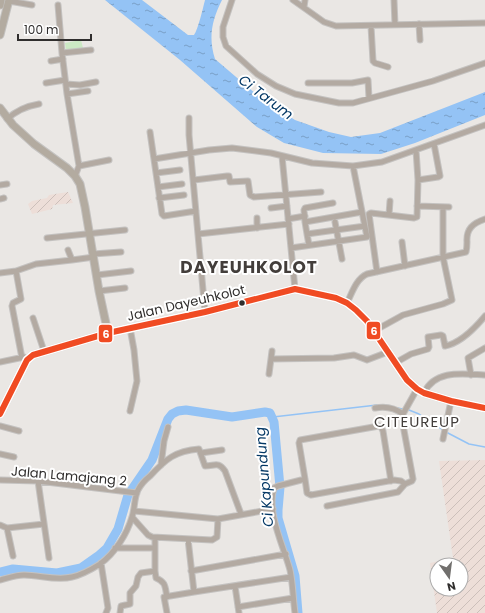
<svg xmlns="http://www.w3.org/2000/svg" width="485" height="613" viewBox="0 0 485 613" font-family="Poppins,sans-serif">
<defs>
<pattern id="industrial-furrows" width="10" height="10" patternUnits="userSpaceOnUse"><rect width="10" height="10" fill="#edded8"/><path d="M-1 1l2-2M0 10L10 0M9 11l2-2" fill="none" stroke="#ccbfba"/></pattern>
<pattern id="water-ripples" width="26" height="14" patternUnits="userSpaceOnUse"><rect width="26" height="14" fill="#94c3f5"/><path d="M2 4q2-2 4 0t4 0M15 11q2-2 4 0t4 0" fill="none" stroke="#799fc7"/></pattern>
</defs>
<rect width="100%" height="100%" fill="#eae7e4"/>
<path fill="url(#industrial-furrows)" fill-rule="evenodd" d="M68,192l5,11 -20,2 -1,4 -20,5 -4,-10 4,-3 15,-3 2,-3z
M485,460v153h-48l-7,-50 23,-5 -14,-97zM437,565h24v24h-24z"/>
<path fill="#cce9c4" d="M81,40l2,8 -17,3 -1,-8z"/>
<path fill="url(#water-ripples)" d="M105,0h37l46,35h6c4,-5 9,-27 11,-35h17c-10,20 -14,37 -7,59l47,40 33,21 34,12 22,5 29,-4 105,-41v23l-70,28 -34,11 -58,-1 -39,-10 -27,-16 -77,-67z"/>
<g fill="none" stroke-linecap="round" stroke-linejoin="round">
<path stroke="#94c3f5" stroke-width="1.5" d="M397,408l12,2 10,4 24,16
M273,417l104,-12
M446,432l23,12 16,3"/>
<path stroke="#94c3f5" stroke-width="9" d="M0,572l13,-3 44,4 24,-5 17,-12 9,-8 11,-19 10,-34 24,-35 16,-41 4,-5 6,-3 8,-1 46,7 33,-5 5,1 4,9 6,65 -2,23v8l17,58 3,37"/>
<defs>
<path id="minor" d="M232,0l-9,27v10l3,9 31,28 19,12 19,8 44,9h14l80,-22 52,-18
M293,0l31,22 12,4 149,-3
M394,0l1,25
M9,1l23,4
M58,5l4,48 5,41 12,72 -4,10
M304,7l1,-7
M419,24l1,16
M371,26l2,35 2,2 13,4
M62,53l29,-3
M51,61l12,-2
M46,83l19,-3
M308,83h44l16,-3 1,18
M66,84l14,1 16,-3
M67,94l21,-3
M189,118v17l16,177
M7,119c9,-8 20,-13 32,-15
M150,132l12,82 2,2 32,-5
M282,156l13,133
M154,159l55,-9 23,-2 39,5 41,10 41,3 29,-4 103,-37
M79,166l30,-6
M156,173l24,-3
M194,180l33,-4h2l1,6 18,-1 2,14 4,2 67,-5
M418,180l20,-3 2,-1 -6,-32
M0,185l7,-1
M158,187l24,-3
M159,198l25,-3
M0,199l4,-1
M417,206l32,1
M271,208l16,-2
M389,215l1,-14
M257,218v10
M288,219l17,-3
M305,222l-1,-12 1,-2 28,-5
M335,222l7,37
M198,234l91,-10
M307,234l-2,-12 57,-10
M47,238l78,-8
M402,242l3,24
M309,245l-2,-11 58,-8
M291,248l76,-11 -14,-71
M68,250l4,10 22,-3
M93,254l28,-2
M377,272l-8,-58 2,-1 43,5 3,-1 1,-37 -2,-30
M0,273l16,-2
M97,275l34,-4
M99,291l26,-3
M347,303c5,-10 9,-24 20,-29l99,-22c1,-4 1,-6 1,-10 -1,-13 6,-19 18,-23
M33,318l11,33
M130,328l4,22 3,31 -7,30
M374,331l29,-16 40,-11 9,-4 -9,-43v-50
M22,358l-10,-52 1,-3 8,-4 -5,-28 20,-7 36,-4
M271,359l63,-1 20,-3 13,5 21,-8
M0,362l24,-5
M395,363l16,-9 17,-5 1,-2 -1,-10 13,-2 2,1 2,10c16,-3 30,-18 40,-30
M269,374l3,-23
M471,375l-3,-17 17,-10
M424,393c11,-24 40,-19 60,-18
M375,408c10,-2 20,0 28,6
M0,426l19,5
M443,439l8,-38
M201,453l21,-3
M0,454l14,3
M161,465l3,-24 4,-14
M305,479l-6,-36 1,-3 79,-14 2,1 2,4 8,50
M0,480l38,1 99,12
M38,481l11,77
M327,506l71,-14 7,-8
M134,511l84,8 55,-10
M132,517l16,18 4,2 60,3 5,-3 1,-18
M0,525l7,3 37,-4
M7,528l6,28
M155,538v33
M188,539l6,53 97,-15
M115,548h40
M101,563l7,45 -2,5
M191,571l95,-17
M0,580c8,-2 16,-5 24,-5 16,0 32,6 48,2 10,-2 20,-8 28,-13 15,-11 27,-30 32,-47 3,-9 2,-19 6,-27 3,-6 7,-10 12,-14 16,-17 25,-25 49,-27l6,17c10,0 13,-5 20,5l16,43
M235,586l4,27
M238,607l55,-9
M120,613l1,-7 9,-2v-11l6,-7 2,-9 3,-4 14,-2 1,7c10,4 9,9 11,19
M167,613l-3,-16 30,-5
M295,613c-2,-14 -2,-29 -5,-43 -6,-23 -24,-58 -16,-82l4,-2 27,-7 2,14 4,2 83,-15 7,1 4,3 7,-3 1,-2 -10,-54v-11l14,-25"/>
<path id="major" d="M0,5l1,-5
M0,35l9,-35
M0,108l13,17 21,19 33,24 8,8 5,8 5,23 14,84 9,42
M0,414l27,-54 6,-5 75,-22 97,-21 90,-23 41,9 11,5 9,7 11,11 40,59 10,9 7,4 27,8 34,7"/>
</defs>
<use href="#minor" stroke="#c4c2c0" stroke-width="7"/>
<use href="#major" stroke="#c4c2c0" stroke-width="9"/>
<use href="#minor" stroke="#b3aaa2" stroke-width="5"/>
<use href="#major" stroke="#b3aba0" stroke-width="7"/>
<defs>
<path id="bus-1" d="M0,414l27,-54 6,-5 75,-22 97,-21 90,-23 41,9 11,5 9,7 11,11 40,59 10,9 7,4 27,8 34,7"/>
</defs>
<use href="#bus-1" stroke="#fff" stroke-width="9"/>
<use href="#bus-1" stroke="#f04b23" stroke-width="6"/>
</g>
<circle fill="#302e2d" stroke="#fff" stroke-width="1.5" cx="242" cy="303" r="3.5"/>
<g text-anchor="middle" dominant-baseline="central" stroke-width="4" stroke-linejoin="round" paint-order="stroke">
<g font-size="13" fill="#302e2d" stroke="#fff">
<text transform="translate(186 303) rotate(-13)">Jalan Dayeuhkolot</text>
<text transform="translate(69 476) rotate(5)">Jalan Lamajang 2</text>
</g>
<g font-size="14" font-style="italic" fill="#043865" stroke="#fff">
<text transform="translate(266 97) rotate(37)">Ci Tarum</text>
<text transform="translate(264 477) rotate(-95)">Ci Kapundung</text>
</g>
<g font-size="15" letter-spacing="1" fill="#433e3b" stroke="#fff">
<text x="417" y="421">CITEUREUP</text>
</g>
<g font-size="17" font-weight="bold" letter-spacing="1" fill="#433e3b" stroke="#fff">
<text x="249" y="267">DAYEUHKOLOT</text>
</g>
</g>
<g stroke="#fff" stroke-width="1.5">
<rect x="366" y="321" width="15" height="19" rx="4" fill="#f04b23"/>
<rect x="98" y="324" width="15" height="19" rx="4" fill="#f04b23"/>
</g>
<g font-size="11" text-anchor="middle" font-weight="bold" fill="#fff">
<text x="374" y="335">6</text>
<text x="106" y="338">6</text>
</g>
<g transform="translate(449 577) rotate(166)"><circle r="19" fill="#ffffff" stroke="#acabab"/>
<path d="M0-3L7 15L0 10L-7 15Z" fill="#716f6d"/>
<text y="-6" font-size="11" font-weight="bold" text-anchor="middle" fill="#302e2d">N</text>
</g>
<path d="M18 34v6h73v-6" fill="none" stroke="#302e2d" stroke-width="2"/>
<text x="24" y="34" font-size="12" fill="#302e2d" stroke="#ffffff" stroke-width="3" paint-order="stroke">100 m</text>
</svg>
